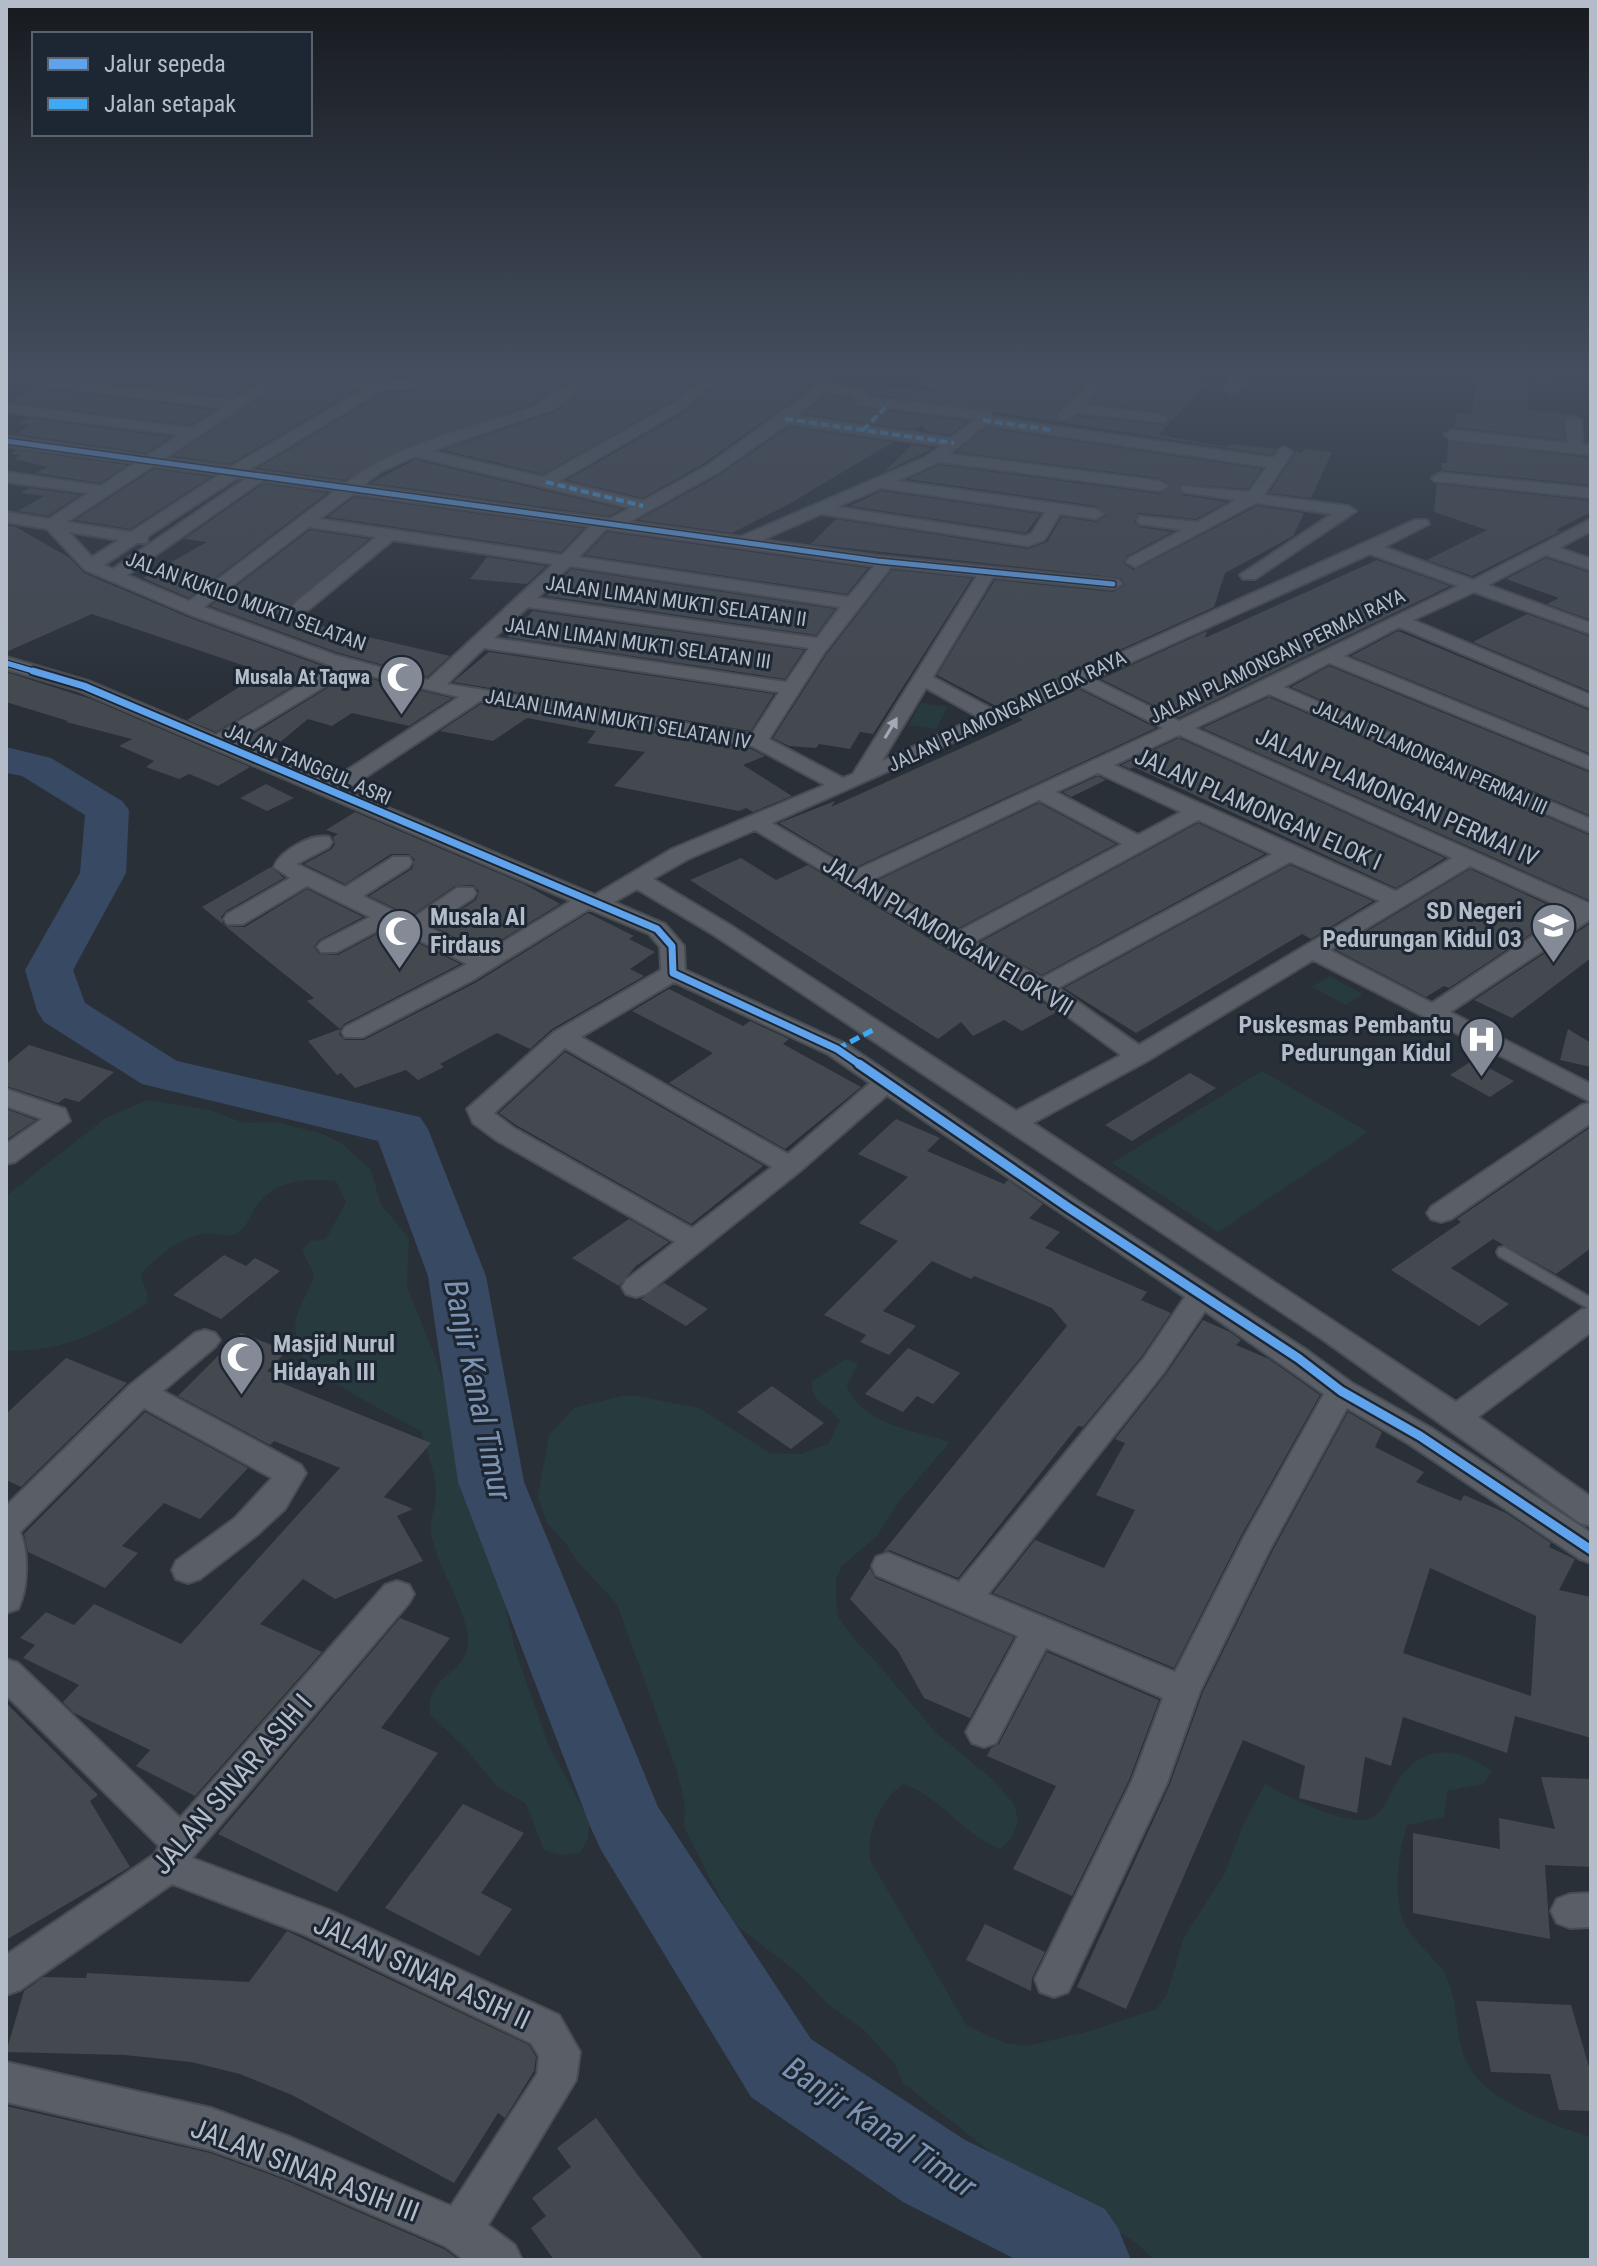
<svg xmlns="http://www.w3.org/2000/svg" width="1597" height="2266" viewBox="0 0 1597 2266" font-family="'Roboto Condensed',sans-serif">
<rect width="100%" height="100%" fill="#2a3038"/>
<path fill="#273a3e" d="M921,703l27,4 -12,22 -27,-4z
M1329,976l34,18 -17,11 -34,-18z
M1262,1071l106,61 -150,100 -106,-69z
M148,1100l64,11 32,12 31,-1 45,11 21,10 30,27 10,35 28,33 -2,50 26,63 45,140 38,162 33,93 41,76 -2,17 -8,14 -19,2 -17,-5 -18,-46 -29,-18 -32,-38 -35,-34c-3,-42 35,-37 38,-71 2,-28 -32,-78 -37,-110 -2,-14 6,-29 5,-43 -1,-19 -10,-40 -15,-59 -23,-12 -105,-55 -118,-73 -6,-9 -10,-33 -6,-43 4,-13 13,-25 17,-40l-12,-25 9,-9 15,-2 20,-37 -10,-21c-32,-3 -64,-2 -82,29 -6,10 -8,19 -19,24 -10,4 -20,-1 -31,0 -25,3 -45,23 -63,39 1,11 7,17 7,29 -43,29 -89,52 -142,48v-154l101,-79z
M845,1359l13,5 -11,21c10,38 70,46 103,57l-50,58 -23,36 -36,31 -5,13 1,35 19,27 22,22 58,69 55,45 23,26 4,16 -5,16 -13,13c-37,-14 -59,-52 -96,-65 -24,14 -39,51 -33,78l96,164 38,17 22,3 59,-14 71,-23 10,-15 17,-57 41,-64 18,-48 22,-41c21,12 80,42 103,35 16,-4 21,-25 29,-37 26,-40 61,-35 95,-11l-9,13 -36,7 -3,26 -37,8c-9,28 -15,74 -1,102 10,17 29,30 39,47 14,26 9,63 22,89 19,39 86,62 124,74v123h-437l-18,-17 -42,-27 -90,-49 -16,-17 -85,-67 -9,-20 -30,-33 -36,-26 -30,-31 -66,-51 -48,-95 1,-22 -8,-34 -60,-167 -41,-44 -9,-15 -20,-22 -9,-26 11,-62 25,-27 48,-12h15l62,12 71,45 31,1 27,-10 12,-23c-10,-16 -29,-17 -28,-39z"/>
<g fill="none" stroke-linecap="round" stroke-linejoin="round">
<path fill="#384963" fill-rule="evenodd" d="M6,747l45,11 71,43 7,9 -3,63 -53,97 12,33 92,58 243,56 8,12 58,147 38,206 134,325 153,232 154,101 140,69 13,19 13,32h-114l-114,-58 -152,-105 -150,-247 -11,-24 -132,-344 -30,-206 -50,-135 -236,-57 -98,-62 -7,-11 -12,-41 55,-97 5,-58 -63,-39 -16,-3z"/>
</g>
<path fill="#444950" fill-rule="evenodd" d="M59,374h211l-37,23 -178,-20z
M295,374l17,9 44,7 -126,74 -57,-8z
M439,374h146l-57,32 -119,39 -64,35 -87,-12 124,-74 32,-2z
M604,374h99l-33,28 -127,72 -100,-24 114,-39z
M778,374l37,5 -9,9h4l-107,76 -60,34 -76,-18 117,-67 40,-36 45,6z
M957,374h138l-38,37v10l12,1 8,-6 88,9 6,-6 -11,-8 -70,-8 27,-29h67l-6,6 29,3 -49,52 70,12 2,-3 46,5 -4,6 -403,-62 8,-7 55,5 14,-15 9,1z
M1475,374h54l-1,36 41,4 -7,6 3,20 -110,-13 1,-14 16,1z
M35,388l178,22 -23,15 -180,-23z
M826,395l25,4 3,6 7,3 107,13 -18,14 -25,-4 -3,-6 -8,5 -110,-16z
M28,418l143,19 -25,16 -130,-19 15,-9 -13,-2z
M789,427l104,15 -104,62 -57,29 -94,-13 80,-44z
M987,428l275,41 -14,20 -68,-5 2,11 45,7 -31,17 -58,-6 -4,8 5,6 33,5 -45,24 -4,7 11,7 123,-64 47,7 -11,23 -68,37 -11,34 -218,99 -59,-31 58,-95 118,12 12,-7 -4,-7 -310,-34 25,-25 192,30 19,-7 15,-25 34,5 11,-7 -11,-9 -188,-27 31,-14 221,29 11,-9 -11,-7 -204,-26z
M1448,441l143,17v27l-149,-15v-7h5z
M912,445l21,3 -49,24z
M1304,449l28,3 -21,46 -42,-5 27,-41 6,1z
M16,450l111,15 -27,18 -64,-10 12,-6 -34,-8 7,-4 -10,-1z
M416,459l4,2 202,48 -13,7 -238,-33z
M154,469l57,8 -81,52 -55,-9z
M263,484l64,9 -138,105 -46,-20 64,-36 -23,-3z
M1437,484l154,17v11l-35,18 5,1 -89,45 -45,-16 60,-30 -53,-18z
M29,488l51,7 -32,21 -30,-5 26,-15 -23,-3z
M881,491l159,23 -14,19 -176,-27z
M354,497l230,31 -23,24 -233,-35z
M6,525l10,2 54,31 14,15 106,45 135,49 -109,65 -29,-12 76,-48 -171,-58 -86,38z
M310,530l59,9 -91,77 172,40 -23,21 -91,-25 -126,-46z
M607,532l261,36 -21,26 -262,-39z
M487,557l59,9 -19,18 -57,-5z
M1546,558l45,15v47l-44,-16 12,-6 -53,-19z
M1377,560l73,26 -271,132 -78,-39 106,-48 -2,7z
M571,569l264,40 -19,26 -269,-39z
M892,570l80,8 -99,156 -13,-2 -10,17 -31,-5 -3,4 -27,-2 -16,-8 53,-83z
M533,611l271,39 -19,29 -278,-42z
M1527,614l64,23v55l-118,-50z
M1398,631l193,80v43l-240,-98z
M489,652l285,42 -23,37 -298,-49z
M1329,666l262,107v43l-300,-129z
M6,672l85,27 159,68 -32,19 -29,-12 -10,5 -33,-12 8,-6 -35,-15 13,-7 -66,-17 2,-1 -62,-19z
M350,674l102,24 -43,28 -57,-13 -20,13 -24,-7 -41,34 -27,-11z
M1079,689l77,39 -302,140 -75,-45 56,-22 -4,6 102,-46 90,-41 -5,-3z
M1269,697l322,139v65l-389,-173z
M481,704l270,45 14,7 -22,9 49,31 -39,16 -7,-4 -7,3 -125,-25 31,-34 -58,-9 9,-12 -69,-13 -34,23 -53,-10z
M1179,738l266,120 -49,30 -262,-121 -4,2 -9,-4z
M1098,776l8,4 -35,17 -8,-5z
M266,784l28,14 -27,13 -27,-13z
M1039,803l77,41 -159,85 -81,-48z
M355,812l169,72 36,20 -77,47 -49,-24 42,-27 3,-9 -6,-6 -18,1 -44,30 -42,-20 43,-27 3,-9 -6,-6h-18l-46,30 -41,-20 28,-15 3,-5 -2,-7 5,-3 -12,-4z
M1198,823l67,31 -223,121 -62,-33z
M741,858l35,22 32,-15 140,85 84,45 25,17 -35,19 -18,-11 -31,16 -12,-14 -23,17 -248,-159z
M1290,865l83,36 -62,38 -9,-5 -166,99 -72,-45z
M271,867l13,11 -58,33 -5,6 3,9 21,1 62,-38 56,28 -44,23 -5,7 5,7 19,1 50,-27 72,36 -116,60 -4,5 -33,-28 7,-3 -46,-37 -66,-54z
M1470,869l94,43 -115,76 -5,-2 -18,11 -90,-47z
M588,913l46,23 -5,3 26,13 -25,17 14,7 -92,53 -22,20 -33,-16 -57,31 4,3 -26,13 -12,-10 -51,18 -14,-15 -4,2 -29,-34 32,-12 -1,5 6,6h19l111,-57z
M1591,923v35l-79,60 -38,-18z
M669,989l74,37 7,-5 39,18 -6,5 78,43 -76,62 -116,-66 44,-30 -81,-42z
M1568,1029l23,14v24l-31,-7z
M29,1045l57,18 28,9 -35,30 -14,-4 -7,5 -52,-17v-22z
M565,1052l197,113 1,1 -72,58 -175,-99 -17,-12z
M1473,1060l41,21 -24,16 -40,-22z
M1190,1073l26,15 -84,53 -27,-16z
M6,1109l30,11 -30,20z
M896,1119l44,19 -13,13 77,33 4,-4 35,24 -14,14 31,14 -15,16 102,44 -6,8 30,13 -29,43 -59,71 -5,-1 -120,152 -69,-28 -6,2 184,-226 -15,-18 -78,-32 -3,3 -39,-18 -49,50 33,15 -27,29 -29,-13 6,-7 -42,-20 74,-74 -39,-18 49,-46 -50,-23z
M1591,1127v121l-35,26 -63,-35 -42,29 58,36 -30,22 -88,-56 70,-48 -4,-3z
M629,1219l40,23 -33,24 -17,20 -47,-28z
M224,1255l22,11 9,-8 25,13 -59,48 -48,-24z
M664,1283l44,26 -22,17 -45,-27z
M1203,1320l27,12 11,8 -5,5 33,14 51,36 -79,141 -67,132 -181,-75 42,-53 69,28 31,-58 -39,-15 29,-52 -10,-4 51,-65z
M241,1333l46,18 -20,20 11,4 -4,5 157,63 -47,54 29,12 -16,7 26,45 -88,38 -32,-20 -43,45 62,28 -127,144 -59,-30 14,-16 -76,-37 -11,-11 16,-17 -56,-27 12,-13 -15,-7 26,-26 28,13 20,-21 87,40 159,-176 -66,-27 -4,4 -92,-49z
M908,1348l52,25 -27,31 -16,-8 -14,16 -38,-18z
M66,1358l61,25 -106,104 -15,-7v-66z
M772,1386l52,37 -33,26 -54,-37z
M145,1412l103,56 -48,51 -36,-16 -42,43 16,7 -33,35 -77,-36 -4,-18z
M1348,1412l34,20 -7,15 49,25 -8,10 45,19 3,-6 42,18 45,30 -2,4 26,12 -16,31 32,7v141l-76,-22 -8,37 -104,-36 -12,49 -26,-9 -8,56 -58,-15 6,-32 -62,-26 -117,269 -49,-22 93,-203 33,-92 70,-142zM1430,1568l106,48 -5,80 -128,-43z
M870,1568l5,10 139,59 -44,81 -46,-20 -26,-47 -48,-52z
M400,1618l50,20 -69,90 57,25 -101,139 -119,-58z
M1047,1652l112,48 -30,80 -57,116 -59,-27 43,-83 -69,-30 4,-8 8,-4z
M6,1703l92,92 -8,6 40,66 -124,73z
M1541,1777l50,2v88l-46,-2 5,74 -137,-26v-80l87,16 -1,-31 56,11z
M463,1804l61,29 -43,60 31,16 -33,47 -94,-48z
M985,1924l60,28 -13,26 -1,13 -65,-31z
M287,1931l242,114 7,12 -2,14 -29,47 -7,-5 -44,70 -162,-88 -52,-21 -49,-12 -66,-7 -119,-3 18,-61 19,-14 43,1 1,-5 162,9z
M1476,2001l95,4 20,69v37l-32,-1 -9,-36 -59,-2z
M6,2106l204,47 75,27 159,69 15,11h-453z
M596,2118l41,56 67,86h-150l-23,-32 15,-12 -14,-18 39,-31 -14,-19z"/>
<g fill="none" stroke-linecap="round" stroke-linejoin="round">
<defs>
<path id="lane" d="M1504,1247l87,51v12l-92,-54 -2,-4 2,-4z"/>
<path id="street" d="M6,374l228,26 41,-26h17l-127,84 66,9 145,-85h28l15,-8h17l-24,15h-28l-135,81 97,13c52,-40 121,-54 183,-74 25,-11 45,-35 72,-35l-45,34 -124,43 111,26 129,-73 35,-30h16l-41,36 -123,71 84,20 62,-34 117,-84 42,6 4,8 114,14 8,2 2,4 281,41 7,-9 5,-2 8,5 -29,43 84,11 8,5 -101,68h-12l-3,-4 92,-61 -76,-11 -121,64 -9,-5 3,-4 53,-28 -43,-6 -2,-4 2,-4 58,6 39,-22 -54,-8v-6l67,6 18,-25 -281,-42 -37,29 211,27 8,5 -8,5 -221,-29 -42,19 199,28 8,5 -8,5 -36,-5 -16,26 -16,6 -207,-32 -59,26 116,16 241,24 3,4 -9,5 -120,-12 -60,100 61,33 421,-190h12l2,4 -45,23 89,33 118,-61v12l-32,17 32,11v11l-45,-15 -58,30 103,38v11l-117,-42 -61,28 178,75v13l-192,-81 -55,29 247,101v13l-262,-107 -45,24 307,132v14l-322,-139 -74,34 396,176v15l-141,93 141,72v18l-278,-142 -166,101 -114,62 423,279 125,-92 10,-3v25l-113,85 113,80v29l-11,-3 -258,-184 -608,-404 -77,-46 -23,13 51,22 19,22 1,24 161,74 233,158 229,149 44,32 79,45 160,105v30l-11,-4 -171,-115 -62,-36 -77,141 -70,142 -33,92 -99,209 -14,5 -14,-5 -5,-13 97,-198 31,-83 -117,-50 -50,95 -12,4 -12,-4 -6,-11 52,-96 -142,-61 -4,-9 4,-9 12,-4 71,29 185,-224 41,-61 -298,-202 -88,77 -153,122 -10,3 -10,-3 -4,-7 4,-7 49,-38 -179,-102 -23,-17 -6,-14 87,-77 107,-62 -1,-23 -11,-13 -60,-25 -116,71 -110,57h-18l-3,-5 3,-5 122,-63 -79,-39 -51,27h-16l-4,-5 4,-5 49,-25 -63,-31 -64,38h-16l-3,-5 3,-5 63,-36 -16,-11c6,-16 38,-34 55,-30l3,5 -3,5 -32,17 48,23 48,-30h16l3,5 -3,5 -46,29 48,23 46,-31h16l3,5 -3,5 -45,29 55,27 88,-53 -494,-211 -71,-21v-12l85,25 125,53 116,-69 -141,-51 -106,-45 -38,-41 -41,-7v-10l43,7 39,-26 -82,-11v-10l95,14 34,-23 -129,-17v-10l141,20 32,-21 -173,-23v-8l185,24 31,-20 -216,-27zM825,392l28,4 4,8 5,1 113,14 -24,19 -154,-22zM788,424l153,22 -15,11 -186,80 -111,-15 88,-49zM416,456l5,2 209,50 -20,11 -247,-34 19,-14zM153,466l66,9 -88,57 -64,-10zM237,478l8,1 -132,90 -9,-4 33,-22h10l1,-7zM262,481l73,10 -146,110 -62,-26zM881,488l164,24 -13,21 -6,3 -189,-29zM353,494l237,32 -28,29 -242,-36zM309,527l67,10 -80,65 -3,4 3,4h12l85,-70 160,24 -125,116 -93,-25 -131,-48zM606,529l268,37 -26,31 -269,-40zM69,532l50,8 -27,17zM1370,554l88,32 -279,135 -85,-42zM570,566l270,41 -23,31 -280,-40zM891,567l86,9 -124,198 -10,4 -74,-39 55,-86zM528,607l281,41 -23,34 -292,-44zM484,648l295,44 -27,42 -305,-50zM350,671l109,26 -130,85 -96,-40zM1079,686l84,42 -309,143 -82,-48zM926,688l52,29 -96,44zM480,701l272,45 73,39 -153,64 -77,46 -249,-105zM1179,735l273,123 -56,33 -282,-126zM1098,773l83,39 -43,23 -82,-43zM1039,800l83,44 -165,88 -87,-51zM1198,820l74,34 -230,124 -68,-36zM755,830l194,117 85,45 87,63 -105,56 -286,-186 -77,-46 35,-20zM1290,862l90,39 -241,144 -81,-57zM1470,866l100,45 -138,92 -102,-53zM674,982l154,72 42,29 -82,71 -207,-117zM565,1048l207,119 -80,61 -178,-100 -20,-15zM1205,1311l119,83 -80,143 -69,135 -187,-78 176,-222z
M929,374h15l-10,12 -5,1 -7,-4z
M1099,374h15l-30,31 76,9 8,5 -3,3 -89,-9 -7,6h-10v-6z
M1223,374h24l1,1 -12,18 -5,1 -7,-4 7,-12z
M1543,374h14l-11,9 -7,-4z
M1573,415l8,5 2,25h8v10l-139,-15 -8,-5 8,-5 116,13 -3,-23z
M1440,473l151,15v10l-157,-17 -2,-3z
M6,1089l59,20 5,12 -55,41 -9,2v-20l36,-25 -36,-13z
M1591,1103v20l-140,96 -10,3 -10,-3 -4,-6 4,-6 151,-102z
M205,1330l10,3 5,7 -5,7 -52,44 138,74 5,8 -21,36 -28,26 -57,44 -12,4 -12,-4 -4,-9 4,-9 59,-43 37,-40 -128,-70 -124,124c9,21 8,57 -2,77l-12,4v-107l124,-121 65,-52z
M397,1581l12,4 5,9 -5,9 -217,255 137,52 230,105 21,37 -4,28 -88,145 27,20 7,15h-58l-19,-14 -159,-69 -75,-27 -205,-48v-40l205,46 79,29 161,69 86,-132 2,-18 -8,-13 -228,-109 -131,-50 -152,106 -14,5v-40l149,-101 4,-8 -153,-151v-36l12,4 162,155 205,-233z
M1591,1893v34l-21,1 -13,-5 -6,-12 6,-12 13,-5z"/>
<path id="secondary" d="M302,374h49l38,6 3,5 -11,6 -69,-11z"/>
</defs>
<use href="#lane" stroke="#484c53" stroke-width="4"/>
<use href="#street" stroke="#484c53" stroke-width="4"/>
<use href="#secondary" stroke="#484c53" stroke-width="4"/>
<use href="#lane" fill="#5a5e66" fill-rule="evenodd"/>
<use href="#street" fill="#5a5e66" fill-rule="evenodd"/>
<use href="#secondary" fill="#595d64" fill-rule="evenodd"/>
<path stroke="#3fa9f5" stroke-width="4" stroke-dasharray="8 4" stroke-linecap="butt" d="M785,419l169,24
M983,420l68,10
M863,430l26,-26
M546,482l97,24"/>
<path stroke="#3fa9f5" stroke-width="5" stroke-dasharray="10 5" stroke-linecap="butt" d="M837,1049l36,-19"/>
<defs>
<path id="cycleway-far2" d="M6,441l872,120 235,23
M6,663l34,10"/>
<path id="cycleway-far1" d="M33,671l51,15 573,243 15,17 1,27 164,76 25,17"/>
<path id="cycleway" d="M859,1064l210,144 229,150 43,33 79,45 171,114"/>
</defs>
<use href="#cycleway-far2" stroke="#1d2633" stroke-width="8"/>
<use href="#cycleway-far1" stroke="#1d2633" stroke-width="11"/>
<use href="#cycleway" stroke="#1d2633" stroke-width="14"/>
<use href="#cycleway-far2" stroke="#60a3ed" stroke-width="5"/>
<use href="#cycleway-far1" stroke="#60a3ed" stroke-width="7"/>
<use href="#cycleway" stroke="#60a3ed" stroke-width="9"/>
</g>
<defs><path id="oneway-solid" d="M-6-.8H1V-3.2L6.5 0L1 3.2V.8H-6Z" transform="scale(2)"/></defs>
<use fill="#a2a9b5" href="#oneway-solid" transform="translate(891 728) rotate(-59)"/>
<linearGradient id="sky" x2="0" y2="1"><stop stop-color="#171a1f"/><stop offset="0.54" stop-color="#444e5e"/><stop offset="1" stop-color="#444e5e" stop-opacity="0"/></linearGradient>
<rect width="1597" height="691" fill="url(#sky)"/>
<defs>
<symbol id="mosque-pin" viewBox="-11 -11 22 30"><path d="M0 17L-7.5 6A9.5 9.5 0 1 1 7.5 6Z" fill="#848b96" stroke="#1d2633"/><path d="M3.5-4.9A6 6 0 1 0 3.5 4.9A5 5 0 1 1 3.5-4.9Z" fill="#fff"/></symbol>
<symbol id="school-pin" viewBox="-11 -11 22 30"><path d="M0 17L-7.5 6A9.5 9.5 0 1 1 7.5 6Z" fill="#848b96" stroke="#1d2633"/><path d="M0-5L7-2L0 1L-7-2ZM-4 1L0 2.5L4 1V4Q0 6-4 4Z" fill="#fff"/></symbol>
<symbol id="hospital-pin" viewBox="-11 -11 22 30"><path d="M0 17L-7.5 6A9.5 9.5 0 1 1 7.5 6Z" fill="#848b96" stroke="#1d2633"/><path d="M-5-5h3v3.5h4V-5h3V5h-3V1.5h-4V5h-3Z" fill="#fff"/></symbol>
</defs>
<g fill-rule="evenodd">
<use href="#mosque-pin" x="376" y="652" width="51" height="69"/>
<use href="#school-pin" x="1528" y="900" width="51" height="69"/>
<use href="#mosque-pin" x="374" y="906" width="51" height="69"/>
<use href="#hospital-pin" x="1456" y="1014" width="51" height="69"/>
<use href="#mosque-pin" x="216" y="1332" width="51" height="69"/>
</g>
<g text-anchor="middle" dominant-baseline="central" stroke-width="6" stroke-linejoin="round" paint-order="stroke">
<g font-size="20" fill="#b4bcc9" stroke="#1d2633">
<text transform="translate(246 601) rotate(20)">JALAN KUKILO MUKTI SELATAN</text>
<text transform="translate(676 601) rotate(8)">JALAN LIMAN MUKTI SELATAN II</text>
<text transform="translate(638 643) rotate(8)">JALAN LIMAN MUKTI SELATAN III</text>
<text transform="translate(1277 656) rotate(-26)">JALAN PLAMONGAN PERMAI RAYA</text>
<text transform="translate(1007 711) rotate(-25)">JALAN PLAMONGAN ELOK RAYA</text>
<text transform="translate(618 719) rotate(10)">JALAN LIMAN MUKTI SELATAN IV</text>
<text transform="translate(1430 757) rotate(24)">JALAN PLAMONGAN PERMAI III</text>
<text transform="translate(308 764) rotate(23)">JALAN TANGGUL ASRI</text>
</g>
<g font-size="20" font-weight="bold" fill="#b4bcc9" stroke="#1d2633" text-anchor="end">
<text x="370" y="677">Musala At Taqwa</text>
</g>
<g font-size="24" fill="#b4bcc9" stroke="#1d2633">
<text transform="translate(1397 797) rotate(24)">JALAN PLAMONGAN PERMAI IV</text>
<text transform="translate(1258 809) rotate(24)">JALAN PLAMONGAN ELOK I</text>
<text transform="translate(948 936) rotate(31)">JALAN PLAMONGAN ELOK VII</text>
</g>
<g font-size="24" font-weight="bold" fill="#b4bcc9" stroke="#1d2633" text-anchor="end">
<text x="1522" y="911">SD Negeri<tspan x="1522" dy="28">Pedurungan Kidul 03</tspan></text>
<text x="430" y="917" text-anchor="start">Musala Al<tspan x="430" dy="28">Firdaus</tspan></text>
<text x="1451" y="1025">Puskesmas Pembantu<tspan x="1451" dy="28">Pedurungan Kidul</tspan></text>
<text x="273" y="1344" text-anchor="start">Masjid Nurul<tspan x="273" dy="28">Hidayah III</tspan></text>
</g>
<g font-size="28" fill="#b4bcc9" stroke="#1d2633">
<text transform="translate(232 1784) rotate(-49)">JALAN SINAR ASIH I</text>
<text transform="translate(422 1972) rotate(25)">JALAN SINAR ASIH II</text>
<text transform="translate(305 2170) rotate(21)">JALAN SINAR ASIH III</text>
</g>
<g font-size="32" font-style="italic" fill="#7c92b1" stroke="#1d2633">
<text transform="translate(478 1390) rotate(78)">Banjir Kanal Timur</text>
<text transform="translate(880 2127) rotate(34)">Banjir Kanal Timur</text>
</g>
</g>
<rect width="1597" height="2266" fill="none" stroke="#b4bcc9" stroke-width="16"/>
<rect x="32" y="32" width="280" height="104" fill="#1d2633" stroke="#59626f" stroke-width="2"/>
<rect x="48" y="58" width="40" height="12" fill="#60a3ed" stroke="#59626f" stroke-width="2"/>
<text x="104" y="72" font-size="24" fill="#b4bcc9">Jalur sepeda</text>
<rect x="48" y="98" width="40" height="12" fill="#3fa9f5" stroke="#59626f" stroke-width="2"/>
<text x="104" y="112" font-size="24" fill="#b4bcc9">Jalan setapak</text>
</svg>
